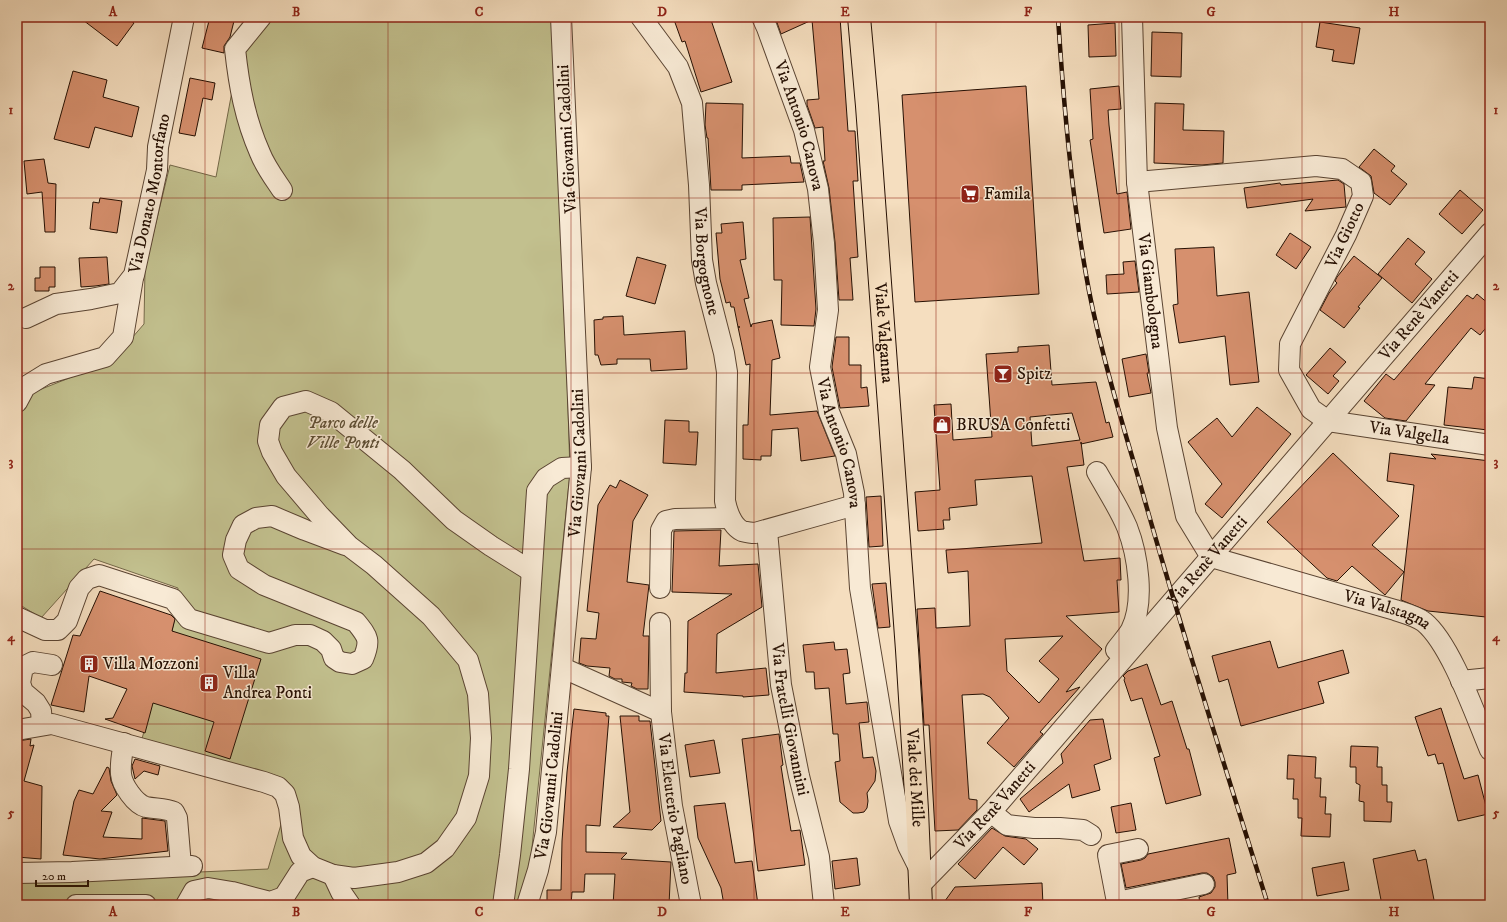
<svg xmlns="http://www.w3.org/2000/svg" width="1507" height="922" viewBox="0 0 1507 922" font-family="'IM FELL DW Pica',serif">
<rect width="100%" height="100%" fill="#f5debf"/>
<filter id="stains"><feTurbulence type="fractalNoise" baseFrequency=".005" numOctaves="4"/><feColorMatrix values="0 0 0 0 .2 0 0 0 0 .09 0 0 0 0 .02 0 0 0 .5 -.17"/></filter>
<radialGradient id="worn" r=".72"><stop offset=".6" stop-color="#630" stop-opacity="0"/><stop offset="1" stop-color="#630" stop-opacity=".3"/></radialGradient>
<path fill="#c2c08e" stroke="#746848" d="M271,17h285l14,456 -40,394 -12,38h-501v-25l251,-11 21,-72 -151,-44 34,-122 3,-14 3,-29 -84,-29 -53,59 -24,-15v-182l12,-27 83,-33 32,-37 1,-56 25,-103 46,12 26,-139z"/>
<path fill="#d6906e" stroke="#261003" fill-rule="evenodd" d="M79,17h47l8,6 -17,23z
M210,17h25l-5,20 -6,9v7l-22,-5z
M673,17h37l22,65 -31,10 -16,-51 -3,1z
M775,17h65l8,114h7l3,50h-5l5,76 -8,1 3,42h-14l-4,-58 -6,-54 -6,-27h2l-2,-34 -8,1 -8,-23v-5l12,-1 -7,-79 -31,14z
M1320,22l40,6 -6,36 -22,-3 2,-11 -18,-3z
M1115,23l1,33 -27,1 -1,-32z
M1152,32l30,1 -1,44 -30,-1z
M73,71l34,9 -4,17 36,10 -7,30 -37,-10 -6,21 -35,-9z
M190,78l25,5 -3,17 -9,-2 -8,38 -16,-3z
M1026,86l13,208 -124,8 -13,-207z
M1119,86l2,23 -13,1 1,15 8,69 10,-2 4,37 -27,4 -14,-93 3,-1 -3,-50z
M706,103l37,1 -1,54 48,-2 1,7h9l4,19 -62,3v5h-31l-3,-52h-1l-2,-13z
M1155,103l29,1 -1,26 41,1 -1,32 -21,2 -48,-2z
M1374,149l21,17 -4,5 16,13 -17,21 -16,-12 -3,-17 -12,-9z
M44,159l4,24 8,1 -1,48h-10l-3,-40 -15,2 -3,-33z
M1338,180l6,4 2,23 -41,4 8,-12 -66,9 -3,-20 36,-5 1,2z
M1460,190l23,20 -21,24 -23,-20z
M100,198l22,3 -5,32 -27,-4 3,-27 6,1z
M810,217l6,92 -2,17 -33,-1 1,-45h-8l-1,-62z
M743,222l3,37 -6,1 9,38 -5,1 7,28 1,-3 20,-4 8,38 -8,2 -2,55 47,-4 18,45 -34,5 -3,-33 -26,2 -1,26h-10v4l-18,-1v-34h5l2,-61 -4,1 -8,-38h2h-2l-4,-20h-3l-1,-5 -4,1 -6,-24 -4,-46h6l-1,-9z
M1290,233l21,14 -15,22 -20,-14z
M1408,238l17,14 -10,12 17,15 -20,24 -34,-29z
M1214,247l3,49 32,-4 10,90 -29,3 -5,-49 -46,7 -6,-38 5,-1 -3,-55z
M1354,256l28,22 -24,29 2,1 -16,20 -24,-18 9,-17 8,-10 -2,-2 2,-4z
M107,257l2,27 -14,2 -14,1 -2,-29z
M637,257l29,8 -11,39 -29,-8z
M1135,261l4,31 -32,2 -1,-19 18,-1 -1,-12z
M40,267h15v20h-6v4h-14v-13h5z
M1477,294l13,11v18l-10,12 -9,-7 -46,56 10,1 -29,36 -21,-3 -21,-17 22,-27 8,6 73,-85 6,4z
M623,316l1,19 61,-4 2,38 -36,2 -1,-12h-33v5l-16,1 -3,-10h-3l-1,-35 9,-1v-2z
M836,337h13v28h12v23l6,-1 2,19 -29,2 -8,-41z
M1049,345l3,40 44,-3 10,41 3,-1 4,15 -32,7v-2l3,23 -17,2 17,94 36,-3 1,22h-4l2,32 -53,4 36,33 -36,43 14,-5 -40,45 3,2 -29,33 -27,-24 22,-25 -19,-21 -7,-3 -21,1 7,104 8,1v10l-19,20 -23,1 -6,-106h-5l-7,-116 18,-1 1,20 34,-2 -2,-55 -20,2 -2,-23 96,-7 -10,-67 -57,4 2,25 -28,3 1,12h-7l1,9 -26,2 -3,-39 25,-2 -6,-85 17,-1 2,36 39,-3 -6,-83 32,-2v-5zM1072,413l8,27 -48,6 -2,-29zM1063,636l-24,25 20,18 -20,24 -32,-32 -2,-32z
M1330,348l16,14 -13,14 6,5 -11,13 -22,-19z
M1146,354l3,19h-2l4,20 -22,4 -7,-38z
M1474,377l16,2v35l-2,16 -44,-5 4,-38 24,2z
M1257,407l34,27 -69,84 -17,-14 17,-20 -34,-42 29,-24 15,19z
M665,420l24,1v11h9l-2,33 -33,-2z
M1333,453l66,63 -27,29 32,27 -19,23 -33,-29 -15,15 -10,-3 -60,-56z
M1390,453l46,6 -5,-5 59,7v123l-4,33 -58,-6 -27,-11 13,-115 -27,-4z
M620,480l28,15 -15,26 -6,61 22,3 -6,51h6l-1,53h-11l-6,-3 1,-3 -10,-1v-3h-7l-6,-3 1,-8 -23,-2 -8,-3 2,-25 15,1 3,-26 -12,-2 11,-106 12,-20 6,3z
M881,496l2,50 -14,1 -3,-50z
M721,530l-2,36 39,-2 4,43 -45,27 -1,39 50,-5 3,27 -26,2v-1l-59,-4 1,-19h2l1,-52 44,-27 -60,-2 2,-61z
M886,583l4,44 -12,1 -6,-44z
M100,591l71,24 4,4 -3,12 89,28 -31,100 -25,-8 9,-29 -61,-19 -8,30 -40,-14 8,-1 14,-29 -38,-13 -5,36 -33,-7 22,-70 7,1z
M1270,641l8,27 65,-18 6,23 -31,9 6,21 -83,23 -13,-47 -9,3 -7,-26z
M834,642l1,8 12,-1 3,24 -7,1 3,30 21,-2 2,20 -10,1 4,35 10,-1 3,14 -1,10 -8,12 1,8 -1,7 -3,4 -6,1h-5l-13,-11 -5,-40 5,-1 -2,-27h-5l-4,-46 -14,1 -1,-17h-8l-3,-27z
M1147,664l14,41 11,-4 15,48h2l12,46 -35,9 -12,-46 6,-2 -18,-58 -11,3 -7,-21 1,-2 -2,-2 5,-5z
M1441,708l23,71 14,-4 10,39 -30,7 -15,-58 -5,1 -3,-10 -7,2 -13,-39z
M574,709l32,4v3h3l-9,110 -14,-1v27l41,1 -6,6 50,3 -2,43h-56l2,-31h-30l-1,18h-12l-1,13h-24v-15h14l1,-49 5,-69z
M620,716h19v5h11l11,100 -9,9 -39,-3 17,-15z
M1103,719l8,40 -17,6 6,25 -28,8 -3,-14 -40,28 -9,-13 43,-36 -2,-9 29,-34z
M779,734l4,31 -2,1 10,65 9,-1 5,35 -47,6 -16,-132z
M31,739l-1,7 4,-1 -10,36 18,5 -1,73 -24,-2v-116z
M714,740l6,33 -30,4 -5,-32z
M1351,746l27,1 -1,20h5v18h5v17h5l-1,20 -27,-1v-19l-5,-1 1,-16 -4,-2v-16h-6z
M1288,755l28,2 -1,21h6l-1,19h6l-1,17h6l-1,23 -29,-1 1,-18h-4v-19h-5l1,-20h-7z
M135,759l25,7 -2,9 -14,-4 -9,8 -3,-13z
M107,767l2,1 2,13 6,14 -16,16 11,1 -9,25 39,2v-21l23,3 3,30 -68,8 -37,-4 11,-54 5,-11 14,4z
M725,803l10,60 17,-2 6,44h-34l-3,-17 -23,-50 -4,-32z
M1131,803l5,27 -20,3 -5,-26z
M992,828l13,8 21,3 12,10 -14,16 -21,-18 -28,32 -17,-15z
M1229,838l7,35 -9,2 1,30h-28l-1,-8 12,-4 4,-6v-5l-2,-5 -6,-4h-5l-76,15 -5,-24 20,-4 4,-2 3,-4z
M1415,850l3,11 8,-2 9,46h-53l-9,-46z
M857,858l3,27 -25,4 -3,-28z
M1344,862l5,28 -32,6 -5,-28z
M1042,883l1,22h-101l13,-18z"/>
<g fill="none" stroke-linecap="round" stroke-linejoin="round">
<defs>
<g id="minor">
<path d="M261,17l-26,32c4,37 10,70 25,104 5,13 14,25 22,37"/>
<path id="s1" d="M641,17l37,50 14,36 7,82 3,75 4,23 18,70 3,19 -2,129c2,10 7,25 17,30 4,1 9,2 13,2l100,-28"/>
<path id="s2" d="M762,17l5,11 37,102 14,59 6,54 4,67 -8,57 9,45 17,42 8,39 6,95 39,233 9,25 11,22"/>
<path id="s3" d="M1132,17l5,165 30,246 19,88 25,41 184,53c9,3 21,6 29,12 27,22 52,95 66,128"/>
<path id="s4" d="M1137,182l179,-16 26,3 19,13 2,14 -17,39 -56,109 -1,26 22,39 17,12 162,24"/>
<path id="s5" d="M26,318l30,-14 35,-5 29,-6 14,-18 23,-105 1,-23 26,-130"/>
<path d="M17,402l8,-15 21,-13 59,-17 18,-20 10,-59"/>
<path d="M1097,472c10,18 22,36 30,55 11,28 18,75 4,103 -4,7 -10,13 -15,20"/>
<path id="s6" d="M767,531l14,154 18,91 20,81 5,48"/>
<path d="M660,588l1,-58 5,-9 9,-2 55,-1"/>
<path d="M17,617l28,13h13l9,-9 12,-33 8,-9 12,-4 74,24 16,20 80,24 26,-8h15l13,6 8,8 3,9 6,4 12,2 11,-5c8,-19 5,-22 -7,-37l-92,-37 -25,-16 -6,-14 3,-15 7,-15 13,-7 16,-2 33,14 40,15"/>
<path id="s7" d="M660,623l1,89 11,94 19,99"/>
<path d="M563,668l98,44"/>
<path d="M1461,681l29,-3"/>
<path d="M42,725l-1,-14 -5,-8 -13,-11 -3,-9 3,-16 10,-5 19,3"/>
<path d="M17,730l35,-6 212,58 14,5 7,7 4,13 4,31 8,18 12,11 20,8 21,3 44,-6 28,-9 19,-15 21,-30 13,-42 2,-38 -3,-44 -10,-34 -37,-44 -57,-51 -25,-19 -29,-30 -34,-40 -14,-24 -4,-11 2,-16 13,-18 23,-6 25,11 71,58 52,50 37,26 40,25"/>
<path d="M124,743c-2,10 -4,20 -3,31 1,11 14,30 25,33 10,2 19,1 28,5l3,6 4,48"/>
<path d="M991,812l16,13 27,3h26l23,2 8,5"/>
<path d="M17,873l55,-1 120,-6"/>
<path d="M333,875l8,17 9,13"/>
<path id="s8" d="M921,884l70,-72 499,-579"/>
<path d="M1117,902l87,-18"/>
<path d="M76,905h70"/>
<path d="M186,905l8,-14 14,-3 24,4 38,10 14,-5 16,-25 13,-5"/>
<path d="M503,905l7,-50 9,-86 18,-278 9,-13 16,-10 19,-1"/>
<path id="s9" d="M527,905l11,-35 8,-38 35,-365 -20,-450"/>
<path d="M1116,905l1,-3 -9,-47 30,-6"/>
</g>
<g id="major">
<path id="s10" d="M859,17l8,89 40,544 10,160 4,95"/>
</g>
</defs>
<use href="#minor" stroke="#5a4432" stroke-width="22"/>
<use href="#major" stroke="#261003" stroke-width="24"/>
<use href="#minor" stroke="#f8ead5" stroke-width="20"/>
<use href="#major" stroke="#f5debf" stroke-width="22"/>
<defs>
<path id="rail" d="M1058,17c6,92 14,184 31,274 13,66 33,131 52,196 39,140 84,279 127,418"/>
</defs>
<use href="#rail" stroke="#261003" stroke-width="4.5"/>
<use href="#rail" stroke="#f8ead5" stroke-width="3" stroke-dasharray="9" stroke-linecap="butt"/>
</g>
<path fill="none" stroke="#8f2418" stroke-width="1" stroke-opacity="0.55" d="M205,17v888M388,17v888M571,17v888M754,17v888M936,17v888M1119,17v888M1302,17v888M17,198h1473M17,373h1473M17,549h1473M17,724h1473"/>
<defs>
<symbol id="supermarket-square" viewBox="-11 -11 22 22"><rect x="-9" y="-9" width="18" height="18" rx="4" fill="#8f2418" stroke="#f8ead5"/><path d="M-6-5.5h2.5l.6 2H6L4.5 2H-2.5L-4.4-4H-6ZM-1.5 3.2a1.3 1.3 0 1 0 .1 0ZM3 3.2a1.3 1.3 0 1 0 .1 0Z" fill="#fff"/></symbol>
<symbol id="bar-square" viewBox="-11 -11 22 22"><rect x="-9" y="-9" width="18" height="18" rx="4" fill="#8f2418" stroke="#f8ead5"/><path d="M-6-5H6L.8 .8V4.5H3.5V6h-7V4.5H-.8V.8Z" fill="#fff"/></symbol>
<symbol id="shop-square" viewBox="-11 -11 22 22"><rect x="-9" y="-9" width="18" height="18" rx="4" fill="#8f2418" stroke="#f8ead5"/><path d="M-5-2.5h2.3a2.7 3.5 0 0 1 5.4 0H5L5.5 6h-11ZM-1.5-2.5h3a1.5 2.3 0 0 0-3 0Z" fill="#fff"/></symbol>
<symbol id="building-square" viewBox="-11 -11 22 22"><rect x="-9" y="-9" width="18" height="18" rx="4" fill="#8f2418" stroke="#f8ead5"/><path d="M-4-6H4V6H1V3H-1V6H-4ZM-2.5-4.3h1.7v1.8h-1.7ZM.8-4.3h1.7v1.8H.8ZM-2.5-1h1.7V.8h-1.7ZM.8-1h1.7V.8H.8Z" fill="#fff"/></symbol>
</defs>
<g fill-rule="evenodd">
<use href="#supermarket-square" x="959" y="183" width="22" height="22"/>
<use href="#bar-square" x="992" y="363" width="22" height="22"/>
<use href="#shop-square" x="931" y="414" width="22" height="22"/>
<use href="#building-square" x="78" y="653" width="22" height="22"/>
<use href="#building-square" x="198" y="672" width="22" height="22"/>
</g>
<g text-anchor="middle" dominant-baseline="central" stroke-width="3" stroke-linejoin="round" paint-order="stroke">
<g font-size="17" fill="#261003" stroke="#f8ead5">
<text stroke="none"><textPath href="#s2" startOffset="115">Via Antonio Canova</textPath></text>
<text transform="translate(567 139) rotate(-93)">Via Giovanni Cadolini</text>
<text stroke="none"><textPath href="#s5" startOffset="204">Via Donato Montorfano</textPath></text>
<text transform="translate(1345 235) rotate(-65)">Via Giotto</text>
<text stroke="none"><textPath href="#s1" startOffset="260">Via Borgognone</textPath></text>
<text stroke="none"><textPath href="#s3" startOffset="275">Via Giambologna</textPath></text>
<text stroke="none"><textPath href="#s8" startOffset="756">Via Renè Vanetti</textPath></text>
<text stroke="none"><textPath href="#s10" startOffset="317">Viale Valganna</textPath></text>
<text stroke="none"><textPath href="#s4" startOffset="582">Via Valgella</textPath></text>
<text stroke="none"><textPath href="#s2" startOffset="439">Via Antonio Canova</textPath></text>
<text stroke="none"><textPath href="#s9" startOffset="446">Via Giovanni Cadolini</textPath></text>
<text stroke="none"><textPath href="#s8" startOffset="432">Via Renè Vanetti</textPath></text>
<text stroke="none"><textPath href="#s3" startOffset="735">Via Valstagna</textPath></text>
<text stroke="none"><textPath href="#s6" startOffset="190">Via Fratelli Giovannini</textPath></text>
<text stroke="none"><textPath href="#s10" startOffset="763">Viale dei Mille</textPath></text>
<text stroke="none"><textPath href="#s9" startOffset="122">Via Giovanni Cadolini</textPath></text>
<text stroke="none"><textPath href="#s8" startOffset="108">Via Renè Vanetti</textPath></text>
<text stroke="none"><textPath href="#s7" startOffset="187">Via Eleuterio Pagliano</textPath></text>
</g>
<g font-size="17" fill="#261003" stroke="#f8ead5" text-anchor="start">
<text x="984" y="194">Famila</text>
<text x="1017" y="374">Spitz</text>
<text x="956" y="425">BRUSA Confetti</text>
<text x="103" y="664">Villa Mozzoni</text>
<text x="223" y="673">Villa<tspan x="223" dy="20">Andrea Ponti</tspan></text>
</g>
<g font-size="17" font-style="italic" fill="#5d4e34" stroke="#f8ead5">
<text x="343" y="423">Parco delle<tspan x="343" dy="20">Ville Ponti</tspan></text>
</g>
</g>
<rect width="1507" height="922" fill="none" stroke="#f5debf" stroke-width="44"/>
<path d="M36 880v6h52v-6" fill="none" stroke="#261003" stroke-width="2"/>
<text x="42" y="880" font-size="12" fill="#261003" stroke="#f8ead5" stroke-width="3" paint-order="stroke">20 m</text>
<rect x="22" y="22" width="1463" height="878" fill="none" stroke="#8f2418" stroke-width="1.5"/>
<g font-size="13" text-anchor="middle" font-weight="bold" fill="#8f2418">
<text x="113" y="16">A</text>
<text x="296" y="16">B</text>
<text x="479" y="16">C</text>
<text x="662" y="16">D</text>
<text x="845" y="16">E</text>
<text x="1028" y="16">F</text>
<text x="1211" y="16">G</text>
<text x="1394" y="16">H</text>
<text x="11" y="114">1</text>
<text x="1496" y="114">1</text>
<text x="11" y="290">2</text>
<text x="1496" y="290">2</text>
<text x="11" y="466">3</text>
<text x="1496" y="466">3</text>
<text x="11" y="641">4</text>
<text x="1496" y="641">4</text>
<text x="11" y="817">5</text>
<text x="1496" y="817">5</text>
<text x="113" y="916">A</text>
<text x="296" y="916">B</text>
<text x="479" y="916">C</text>
<text x="662" y="916">D</text>
<text x="845" y="916">E</text>
<text x="1028" y="916">F</text>
<text x="1211" y="916">G</text>
<text x="1394" y="916">H</text>
</g>
<rect width="100%" height="100%" filter="url(#stains)"/>
<rect width="100%" height="100%" fill="url(#worn)"/>
</svg>
